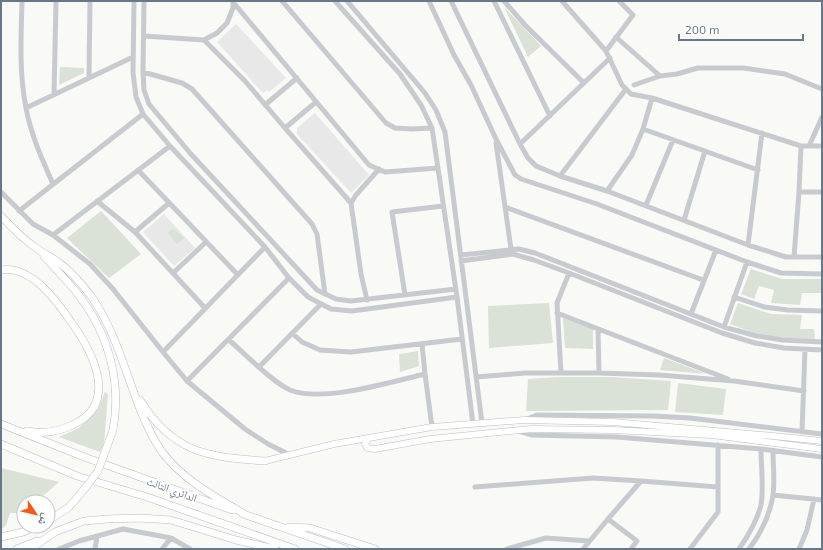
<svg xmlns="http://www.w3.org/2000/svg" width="823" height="550" viewBox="0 0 823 550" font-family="'Exo 2','Noto Naskh Arabic',sans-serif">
<rect width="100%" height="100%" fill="#f9f9f6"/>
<path fill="#e7e8e7" d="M236,24l50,54 -17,14 -2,-2 -4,3 -46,-51z
M315,113l54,62 -18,18 -54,-59v-6z
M164,214l31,34 -21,18 -31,-34z"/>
<path fill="#dae1d7" d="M504,7l37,39 -13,11z
M60,67l24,1v5l-25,12z
M101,211l40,43 -32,24 -42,-40z
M173,228l11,10 -7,6 -9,-11z
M751,269l31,10h40v14h-20l-2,12 -29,-2 3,-13 -15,-4 -5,13 -13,-5z
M549,303l4,40 -64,5 -1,-42z
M738,303l33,11 31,1 -2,14h14l1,11 -41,-3 -22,-5 -22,-8z
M563,318l30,11v20l-28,-1z
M418,351l1,15 -19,6 -1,-18z
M664,358l43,16 -47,-4z
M559,377h53l59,4 -3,29 -142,1 2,-32z
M678,383l48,6 -3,26 -48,-3z
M105,392l3,2 -4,50 -4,8 -41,-15 20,-9 19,-19z
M1,468l58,14 -23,20h-12v7l-5,4h-9l-4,12 -5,5z"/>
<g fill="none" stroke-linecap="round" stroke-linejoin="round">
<defs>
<path id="major" d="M369,438l-4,6 2,4 8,1 55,-10 101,-10 82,1 99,5 110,14
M265,461l69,-17 98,-17 92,-7 89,2 160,14 49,5"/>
<path id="highway" d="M1,216c11,12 24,25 38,34 6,4 12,7 18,11 12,9 25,23 34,35 24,34 34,75 49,113 6,15 13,30 22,43 22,29 54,45 84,63
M44,256c11,13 23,24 33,37 31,39 45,88 36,137
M1,270c30,-5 56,31 70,52 22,30 49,82 1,103 -14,7 -30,9 -45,6
M140,400c33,53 67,57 125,61
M1,424l86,34 145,52
M1,444l76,32 70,21 148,52
M243,514l102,35
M48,521l21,-14
M289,527l21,1 65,21
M1,537l22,-5 14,-6
M17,549l20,-8
M30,549l25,-17 29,-11 24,-2 31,-1 32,2 65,20 39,9"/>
</defs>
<use href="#major" stroke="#babec2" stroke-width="7"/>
<use href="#highway" stroke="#b9bdc0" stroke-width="8"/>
<path stroke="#c7cbcf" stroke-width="5" d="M22,1c-1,36 -3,72 4,107 5,27 16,51 27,76
M134,1l-1,72 3,24 7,17 27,32 95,101 24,31 19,19 23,12 21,2 105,-14
M144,1l-1,71 1,18 5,14 41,49 127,137 19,9 15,2 105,-12
M282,1l104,122 9,5 17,1 20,-1
M335,1l65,73 21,31 11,23 25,169 16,127
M347,1l78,92 11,17 9,22 37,291
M429,1l25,54 17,30 25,54 19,36 6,4 76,25 150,58 34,11 41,1
M451,1l69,143 8,14 8,8 24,10 47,15 141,54 38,12h36
M494,1l56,115
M504,1l21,24 59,58
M562,1l44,50 16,34 9,9 21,4 149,48h21
M233,2l136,163 16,7 53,-4
M144,36l60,4 13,-7 10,-10 6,-15v-7
M616,37l44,39 17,-2 21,-6h45l42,6 37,15
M204,40l41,41 40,47 31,-26
M606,51l27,-36 -14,-14
M143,72l39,11 10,6 120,135 5,10 8,60
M89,78l1,-77
M634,85l26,-9
M54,95l2,-94
M265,105l32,-27
M26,108l107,-51
M285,128l66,75 10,71 6,26
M643,129l115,41
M496,143l15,106
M520,144l90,-86
M809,146l13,-29
M138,170l100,105
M560,176l66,-87
M607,191l25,-36 11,-26 9,-31
M1,192l32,32 20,11 37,29 23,25 50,63 24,29 58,48 23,15 22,11
M799,192h23
M97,201l38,31 70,76
M351,203l5,-8 23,-26
M646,205l27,-65
M505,207l198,73
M19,211l124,-97
M684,220l21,-69
M135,232l34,-29
M53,235l117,-89
M748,245l14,-112
M461,255l58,-6 16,4 189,74 33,9 26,4 39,2
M794,257l5,-65 2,-46
M461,261l52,-7 21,6 35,13 153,60 33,10 29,5 38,2
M173,273l33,-31
M405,295l-13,-83 51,-6
M734,297l30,10 24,3 34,1
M557,313l171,66
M691,314l25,-64
M724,327l23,-65
M598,329l1,44
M292,333l10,9 18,8 31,2 111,-13
M229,340c15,13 43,42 61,50 33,13 100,-8 135,-16
M422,344l3,30 7,53
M163,352l102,-105
M259,367l62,-63
M561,373l-4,-70 12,-30
M476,377l49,-4h74l60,2 75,6 70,10
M187,381l102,-103
M527,419l10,-4 116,1 37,2 132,16
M519,431l13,4 85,2 144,12 61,8
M802,432l3,-83
M641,481l77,6
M475,487l118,-9 48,3 -33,38
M773,495l49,5
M59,549l20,-8 44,-12 48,9
M95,549l2,-12
M162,549l9,-11 19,11
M507,549l39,-11 43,3
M583,549l25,-30 29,22 -6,8
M690,549l28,-37v-67
M739,549c9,-13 18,-28 22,-44 3,-16 0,-40 0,-56
M749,549c12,-16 21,-34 24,-54 2,-14 0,-30 0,-44
M799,549l8,-19 7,-31"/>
<use href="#major" stroke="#fff" stroke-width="6"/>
<use href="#highway" stroke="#fff" stroke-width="7"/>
<defs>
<path id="highway-bridge" d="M69,507l18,-21 11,-15 15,-41"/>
</defs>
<use href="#highway-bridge" stroke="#b9bdc0" stroke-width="8" stroke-linecap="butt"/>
<use href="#highway-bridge" stroke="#fff" stroke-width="7"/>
</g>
<g text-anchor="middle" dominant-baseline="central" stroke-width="4" stroke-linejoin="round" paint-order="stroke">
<g font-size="11" fill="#66788a" stroke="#fff">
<text transform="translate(172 489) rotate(20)">الدائري الثالث</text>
</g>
</g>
<rect width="823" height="550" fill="none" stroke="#66788a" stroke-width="4"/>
<g transform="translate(36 514) rotate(125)"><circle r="19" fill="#ffffff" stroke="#c2c9d0"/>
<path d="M0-3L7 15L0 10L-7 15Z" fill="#f05a1f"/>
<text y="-6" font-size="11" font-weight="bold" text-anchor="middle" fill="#66788a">ش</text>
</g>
<path d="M679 34v6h124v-6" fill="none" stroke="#66788a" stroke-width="2"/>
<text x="685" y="34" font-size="12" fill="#66788a" stroke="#ffffff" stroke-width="3" paint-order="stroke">200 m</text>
</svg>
